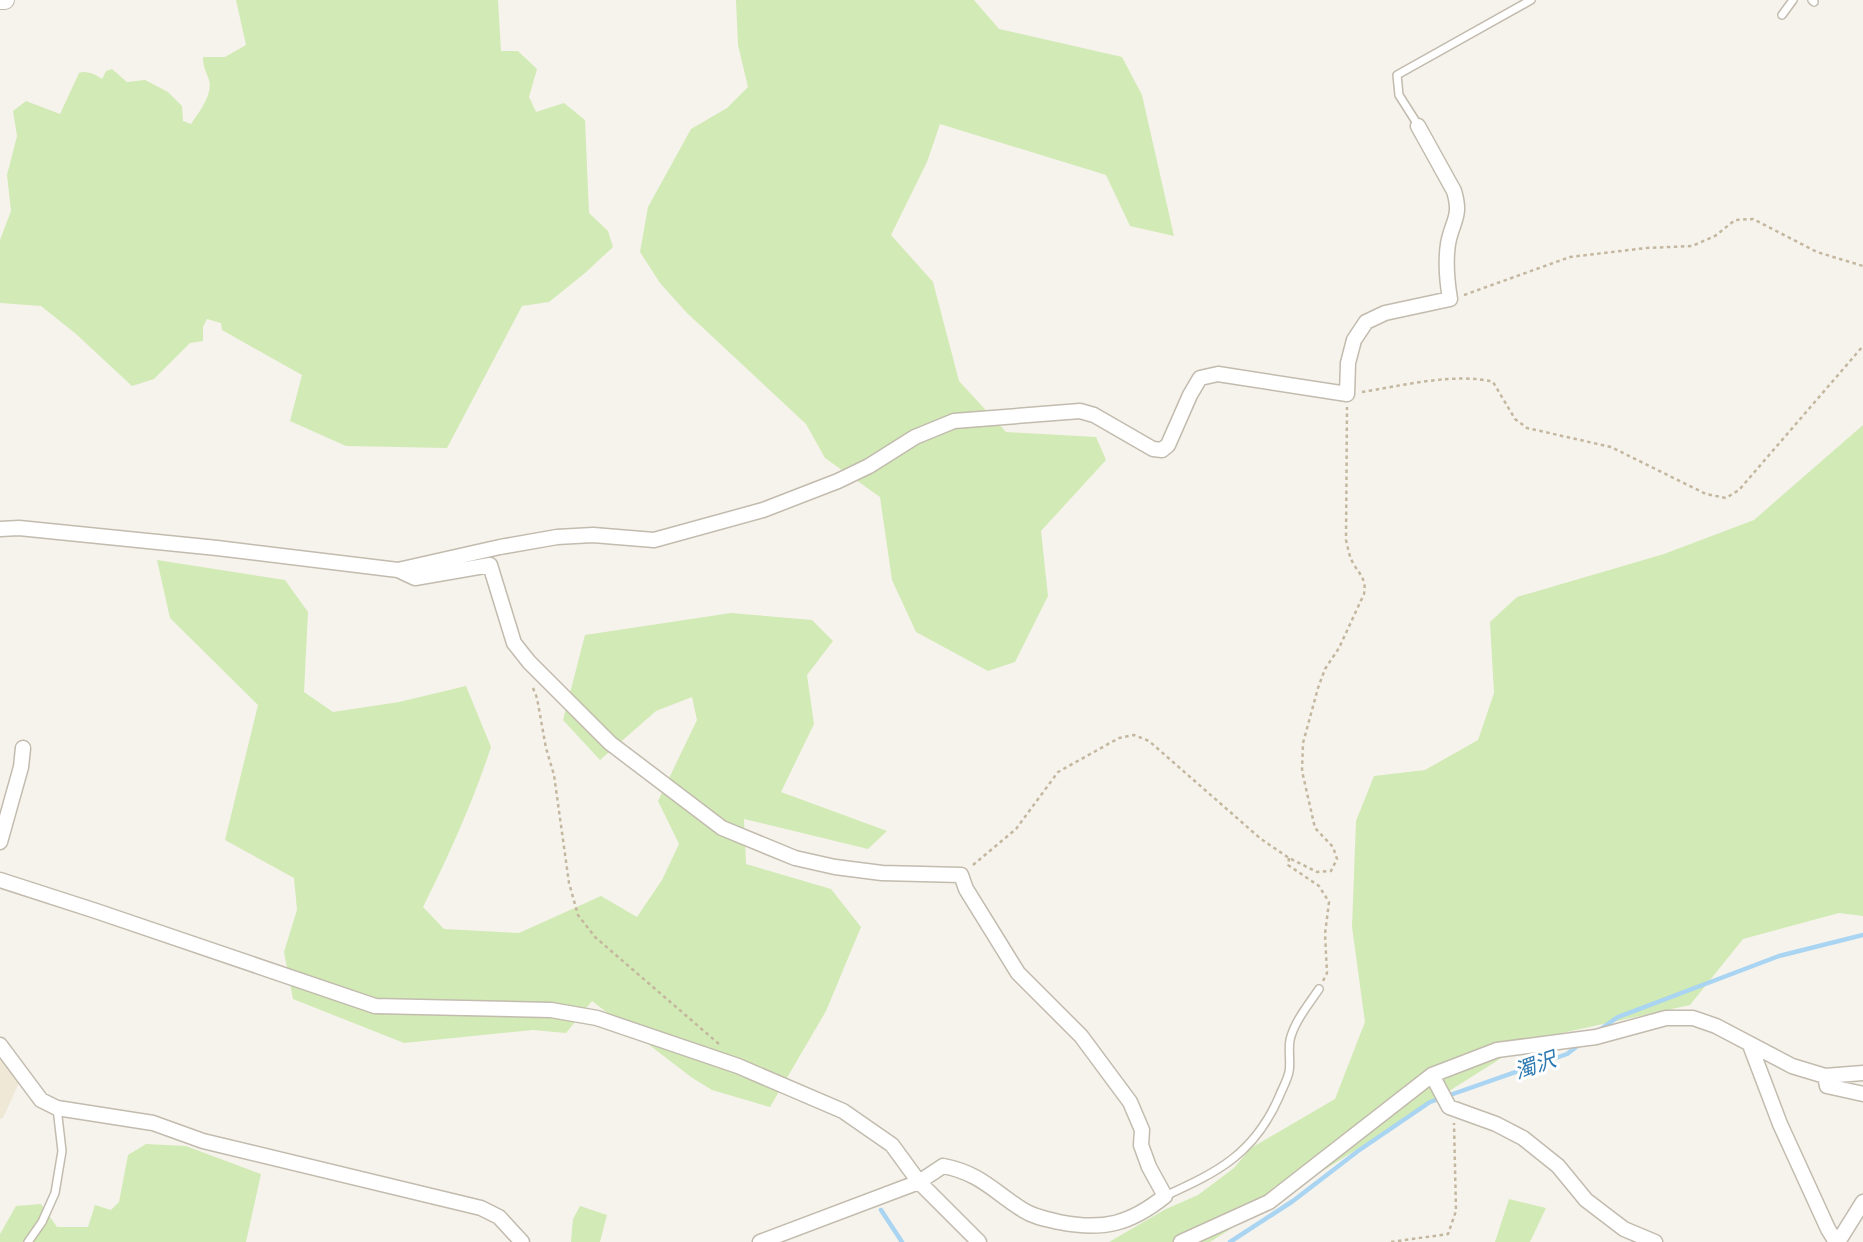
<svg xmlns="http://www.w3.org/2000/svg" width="1863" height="1242" viewBox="0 0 1863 1242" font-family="'Work Sans','Noto Sans JP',sans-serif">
<rect width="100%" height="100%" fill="#f6f3ec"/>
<path fill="#efe8d6" d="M0,1053l19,30 -16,35 -3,1z"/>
<path fill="#d2eab5" d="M236,0h262l3,51h17l19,18 -8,28 7,15 28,-9 21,17 4,93 19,18 5,16 -28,26 -36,29 -27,4 -75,142 -101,-2 -56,-25 12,-46 -80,-45 -1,-7 -14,-4 -4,8v14l-13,2 -36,36 -22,7 -56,-52 -35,-28 -41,-3v-63l11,-29 -4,-36 10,-39 -4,-25 13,-10 34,13 19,-41c8,-3 17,2 23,6l4,-8 6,-2 15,13 18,-2 23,12 14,14 1,15 8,3c8,-12 22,-29 18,-44 -3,-9 -6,-13 -6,-23h22l21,-12z
M736,0h238l25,29 123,28 20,38 32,141 -44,-10 -24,-51 -166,-51 -13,38 -36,73 42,47 26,99 47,51 90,5 10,23 -65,71 7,65 -33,66 -27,9 -72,-39 -24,-52 -12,-83 -55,-39 -19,-34 -119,-111 -27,-30 -20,-31 8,-45 43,-78 36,-21 21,-21 -10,-42z
M1863,425v491l-24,-3 -96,26 -53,66 -160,35 -320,202h-101l57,-33 32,-14 36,-27 17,-20 84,-49 30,-77 -13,-95 4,-106 18,-45 51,-6 53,-30 16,-47 -4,-71 27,-25 147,-43 90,-34z
M157,560l128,20 23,32 -4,80 29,20 66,-10 67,-16 25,61c-18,55 -42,108 -68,160l21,22 75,4 82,-37 36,21 25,-37 17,-36 -21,-43 39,-81 -5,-23 -36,14 -56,49 -37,-40 22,-85 146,-22 81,7 21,21 -26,34 7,49 -33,68 106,39 -19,18 -124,-30 2,45 85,25 30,38 -35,84 -56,96 -58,-17 -21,-13 -99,-76 -26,32 -33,-3 -129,13 -111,-44 -9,-47 13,-42 -3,-32 -69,-38 33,-135 -88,-87z
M146,1144l40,2 75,28 -15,68h-246v-8l16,-28 25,-2 16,23h31l7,-22 16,5 8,-8 9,-47z
M1509,1199l37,9 -16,34h-35z
M580,1206l27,9 -7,27h-29l2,-23z"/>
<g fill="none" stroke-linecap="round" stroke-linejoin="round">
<path stroke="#a9d4f2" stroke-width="4.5" d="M1598,1031l20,-14 161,-61 84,-21
M881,1210l21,32
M1230,1242l63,-41 65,-50 72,-49 137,-48 13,-10"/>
<defs>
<path id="service" d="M1812,0l2,2
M1782,15l11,-15
M1418,125l-19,-30 -2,-20 134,-75
M1165,1196c53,-24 89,-42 114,-99 3,-8 8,-16 10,-25 2,-10 -1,-22 1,-32 4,-18 19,-36 29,-51
M28,1242l14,-20 13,-29 7,-42 -5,-43"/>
<path id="minor" d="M0,529l19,-1 198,20 181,22 17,8 75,-13 24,78 15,19 81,81 112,85 73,30 40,9 47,6 79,2 5,14 52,84 63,63 49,66 12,28 -1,15 8,22 16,29c-35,28 -62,35 -106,26 -13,-3 -25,-5 -36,-12 -30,-19 -43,-37 -80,-44l-24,16 -159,60
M398,570l102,-23 57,-10 36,-2 61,5 109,-30 75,-29 31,-15 46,-29 39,-16 126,-10 14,4 59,34 9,1 6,-5 22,-50 10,-17 18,-4 129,20 1,-31 6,-23 12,-18 19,-9 65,-14c-3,-18 -5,-35 -2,-55 4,-23 14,-27 6,-53l-36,-65
M0,842l21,-75 2,-19
M0,880l96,31 279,95 176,4 46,8 141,48 105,45 49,34 27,37 60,60
M0,1045l41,55 16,8 96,15 50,18 278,67 18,9 23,25
M1750,1045l30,79 48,105 8,13
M1432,1075l17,32 47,17 27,14 35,28 28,34 38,29 31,13
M1825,1076l2,10 36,8
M1181,1242l88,-40 163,-127 65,-25 99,-13 70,-19h27l23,8 76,40 33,10 38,-3
M1838,1242l25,-40"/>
<path id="tertiary" d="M0,0h5"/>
</defs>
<use href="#service" stroke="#c2bbae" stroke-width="10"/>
<use href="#minor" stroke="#c2bbae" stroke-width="17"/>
<use href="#tertiary" stroke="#c2bbae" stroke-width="20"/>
<path stroke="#c4b79f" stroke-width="2.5" stroke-dasharray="3.5 3.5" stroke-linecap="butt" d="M1464,295l106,-38 76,-9 46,-2 23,-10 20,-16 18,-1 64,33 46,14
M1362,392c38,-6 95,-20 131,-10l22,37 12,9 84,19 95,47 20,4 13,-8 124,-144
M533,688l4,10 9,50 8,27 15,108 9,32 17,22 124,107
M1289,858l-1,7 31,21 10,16 -4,32 2,39 -4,8
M973,865l43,-36 42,-57 61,-34 15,-3 15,6 112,98 28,19 28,14 14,-1 6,-12 -4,-12 -18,-19 -13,-57 1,-28 15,-55 7,-19 14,-21 25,-54c3,-15 -5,-20 -11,-31 -4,-7 -5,-15 -7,-23l1,-133
M1391,1242l57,-8 8,-23 -2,-88"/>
<use href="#service" stroke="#fff" stroke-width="7"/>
<use href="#minor" stroke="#fff" stroke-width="14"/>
<use href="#tertiary" stroke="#fff" stroke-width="18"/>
</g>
<g text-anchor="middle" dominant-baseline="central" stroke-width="6" stroke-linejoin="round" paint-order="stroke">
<g font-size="21" font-style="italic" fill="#2e7ab2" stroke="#fff">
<text transform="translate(1535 1065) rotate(-19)">濁沢</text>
</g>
</g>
</svg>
